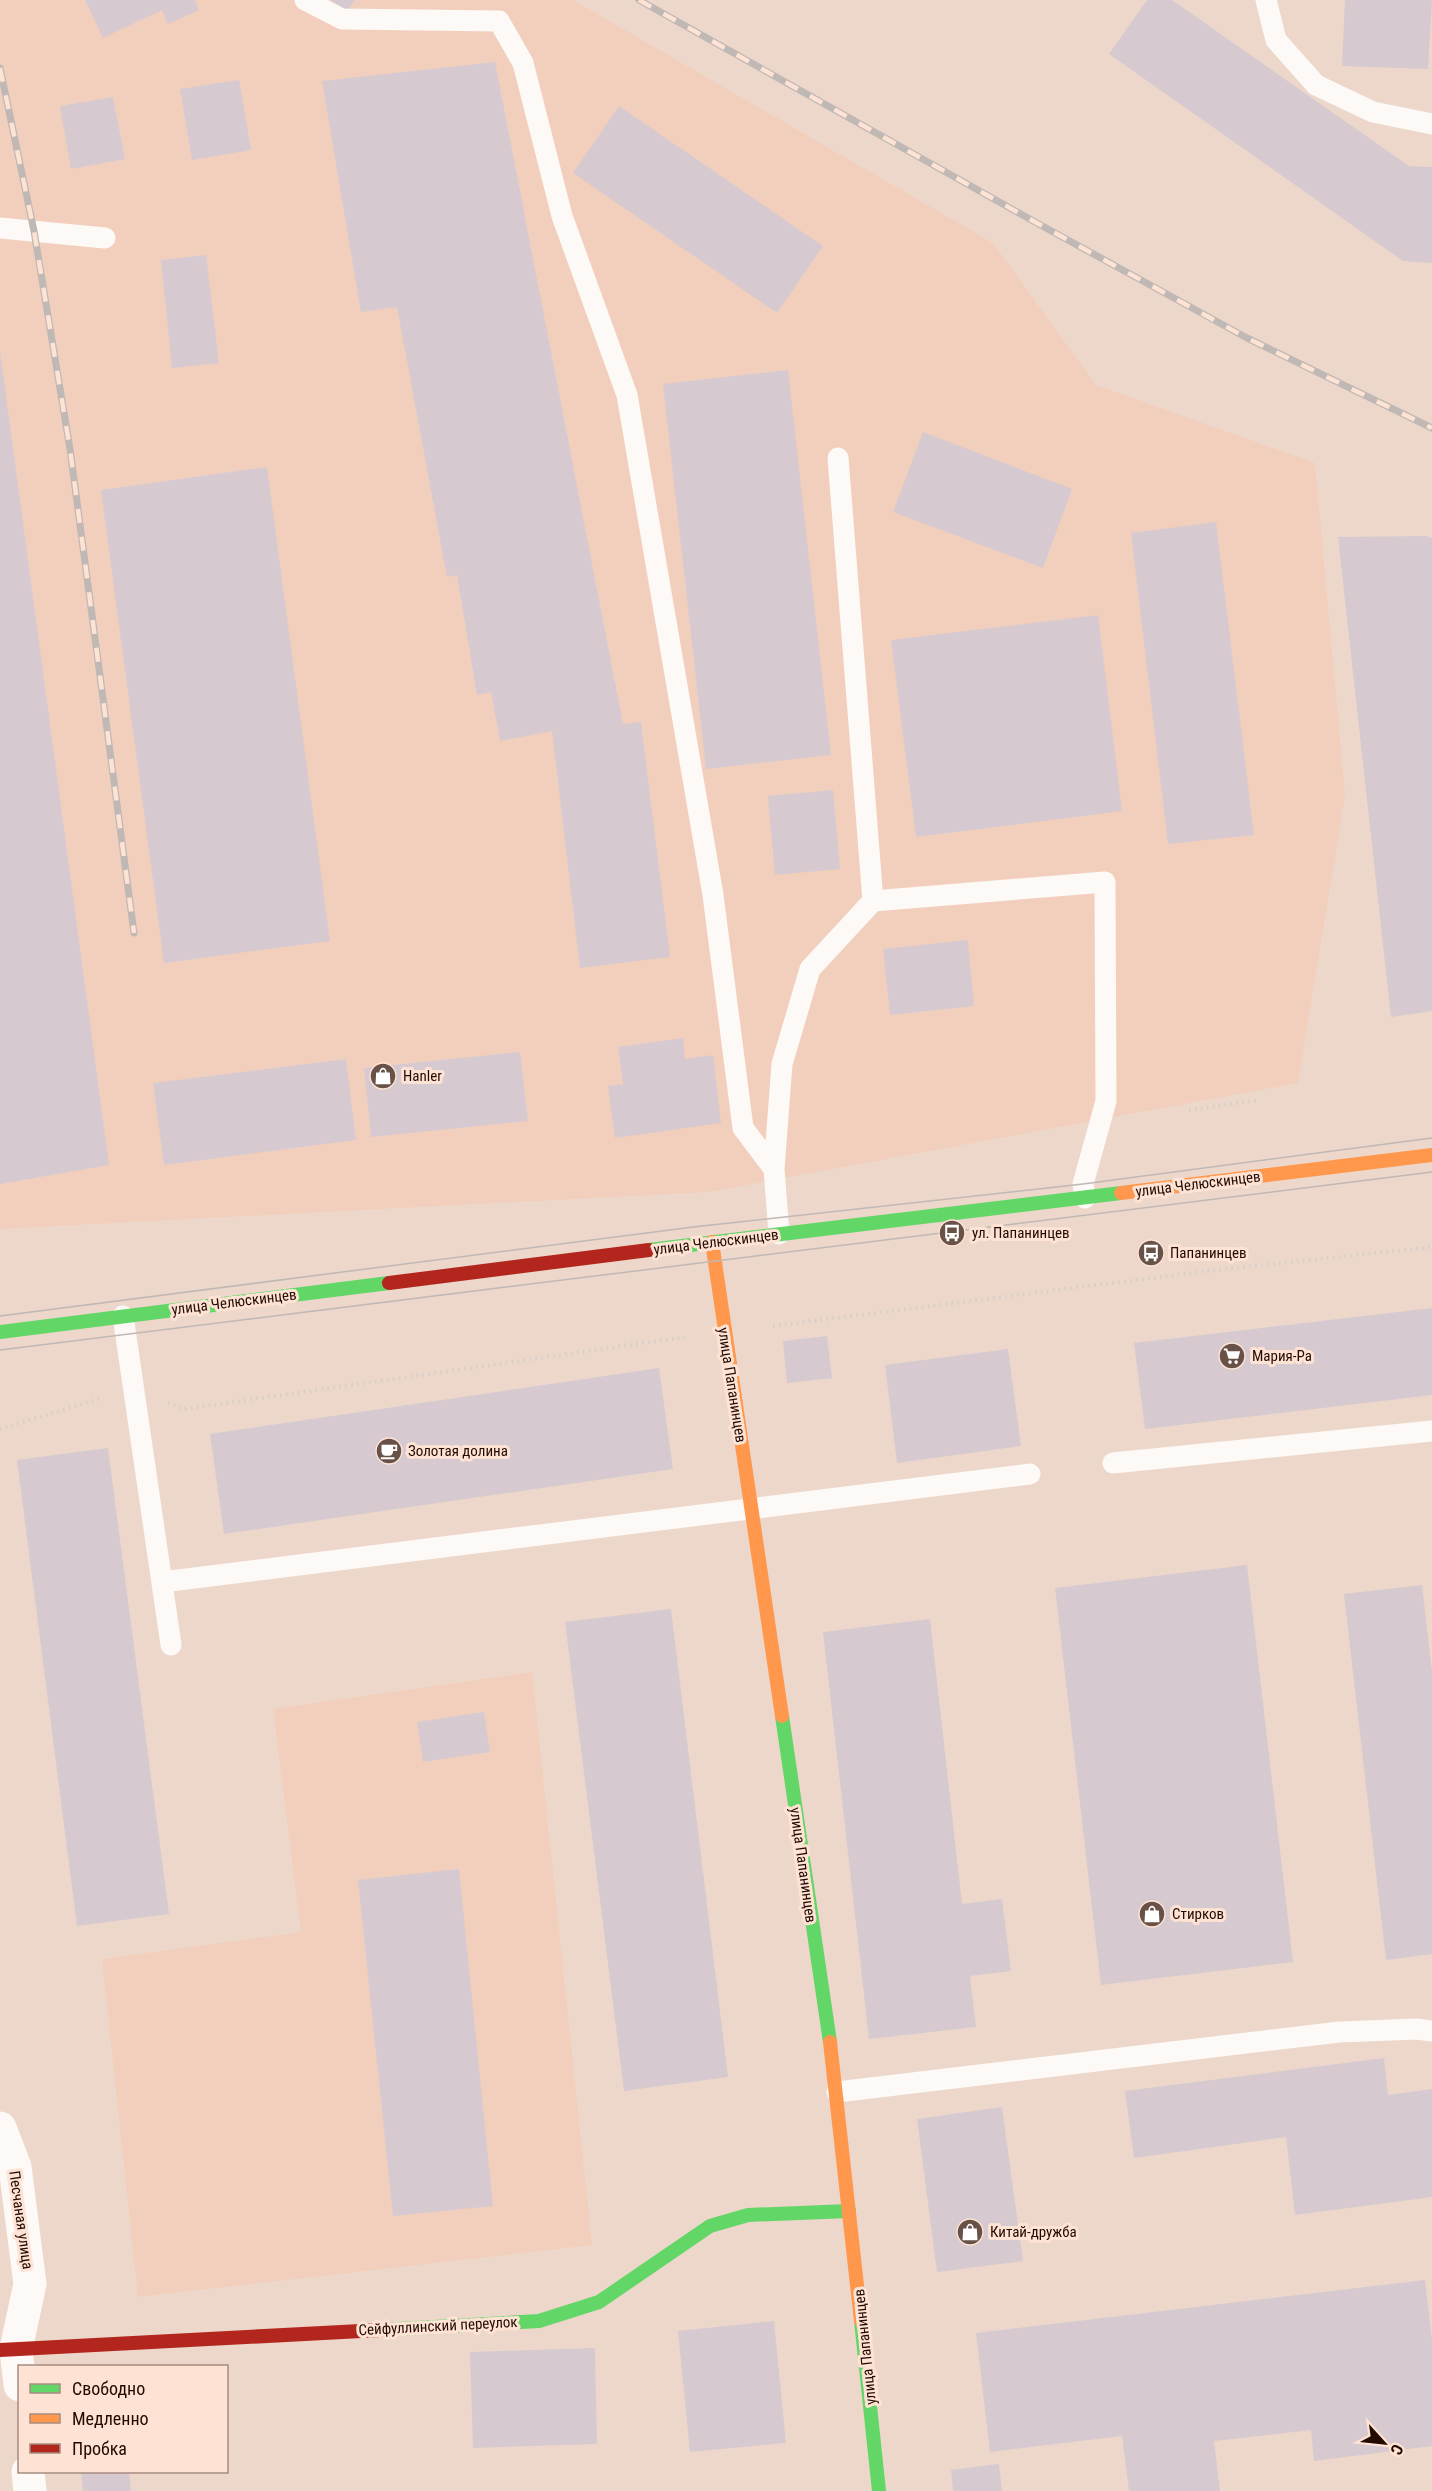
<svg xmlns="http://www.w3.org/2000/svg" width="1432" height="2491" viewBox="0 0 1432 2491" font-family="'Roboto Condensed',sans-serif">
<rect width="100%" height="100%" fill="#edd7ca"/>
<path fill="#f2cfbc" d="M0,0h573l420,243 103,142 219,78 30,332 -47,288 -590,109 -708,37z
M532,1672l60,573 -454,52 -36,-338 199,-27 -28,-223z"/>
<path fill="#d6cad0" d="M85,0h110l4,10 -31,14 -6,-14 -59,28z
M330,0h25l-9,12z
M1147,0h25l237,166 23,1v96l-29,-2 -294,-207z
M1345,0h87l-4,69 -86,-3z
M495,62l128,662 18,-2 29,235 -90,11 -28,-237 -52,10 -9,-49 -14,3 -20,-120 -10,2 -50,-270 -36,5 -39,-231z
M239,80l12,70 -59,10 -12,-71z
M113,97l12,62 -54,10 -11,-63z
M619,106l204,140 -46,67 -204,-140z
M206,255l13,108 -47,5 -11,-108z
M0,351l109,814 -109,19z
M788,370l43,385 -125,14 -43,-385z
M923,432l149,57 -29,79 -150,-56z
M267,467l63,474 -166,22 -63,-473z
M1216,522l38,313 -86,9 -37,-311z
M1426,536l6,2v473l-41,6 -53,-480z
M1098,615l24,196 -206,26 -25,-197z
M833,790l7,79 -65,6 -7,-79z
M968,940l6,66 -84,9 -7,-66z
M683,1038l2,21 28,-4 8,68 -106,15 -7,-52 15,-2 -5,-37z
M520,1052l8,69 -157,16 -7,-69z
M346,1059l10,81 -192,25 -11,-82z
M1432,1308v87l-287,34 -11,-86z
M827,1336l5,42 -45,5 -4,-42z
M1008,1349l13,97 -124,17 -12,-98z
M659,1368l14,101 -449,65 -14,-100z
M108,1448l61,466 -92,12 -60,-466z
M1247,1565l46,397 -192,23 -46,-397z
M1422,1585l10,87v282l-46,6 -42,-366z
M671,1609l57,468 -104,14 -59,-469z
M930,1619l32,285 40,-5 9,72 -41,5 6,51 -107,12 -46,-407z
M484,1712l6,40 -67,10 -6,-40z
M459,1869l34,337 -100,10 -35,-336z
M1384,2058l4,37 44,-6v108l-137,18 -9,-78 -152,21 -9,-67z
M1002,2107l21,154 -86,11 -20,-153z
M1425,2280l7,60v106l-118,15 -3,-31 -97,11 6,50h-91l-7,-55 -132,16 -14,-119z
M774,2321l12,122 -96,9 -12,-121z
M595,2348l2,96 -124,4 -3,-96z
M999,2464l3,27h-49l-2,-21z
M81,2472h48l2,19h-48z"/>
<g fill="none" stroke-linecap="round" stroke-linejoin="round">
<path stroke="#d6cecb" stroke-width="4" stroke-dasharray="1.5 4.5" stroke-linecap="butt" d="M1189,1110l70,-10
M773,1326l434,-55 225,-24
M168,1403l17,6 500,-72
M0,1429l102,-31"/>
<path stroke="#fcf9f7" stroke-width="21" d="M305,0l37,19 157,2 24,42 39,153 65,179 86,500 30,233 31,41 5,65
M1266,0l10,40 40,45 57,27 59,12
M0,228l105,10
M873,901l232,-19 1,219 -23,83 2,14
M774,1169l8,-105 28,-95 63,-68 -35,-443
M123,1316l48,329
M1113,1463l319,-32
M162,1582l868,-108
M837,2092l502,-60 78,-3 15,2"/>
<path stroke="#fcf9f7" stroke-width="33" d="M0,2128l15,39 15,117 -14,65 4,36
M28,2472l2,19"/>
<path stroke="#63d668" stroke-width="14" d="M649,1250l472,-57
M0,1332l389,-49
M782,1716l48,326
M861,2321l18,170
M380,2330l159,-9 60,-19 111,-76 38,-11 101,-4"/>
<path stroke="#ff974d" stroke-width="14" d="M1121,1193l311,-38
M712,1242l70,474
M830,2042l31,279"/>
<path stroke="#b3261e" stroke-width="14" d="M389,1283l260,-33
M0,2350l380,-20"/>
<path stroke="#bfb8b5" stroke-width="1.5" d="M0,1316l693,-89 390,-43 349,-46
M0,1350l1432,-178"/>
<defs>
<path id="rail" d="M639,0l396,222 212,116 185,90
M0,68l34,163 36,218 64,484"/>
</defs>
<use href="#rail" stroke="#bfb8b5" stroke-width="7"/>
<use href="#rail" stroke="#fee3d4" stroke-width="4.5" stroke-dasharray="14" stroke-linecap="butt"/>
</g>
<defs>
<symbol id="shop-disc" viewBox="-11 -11 22 22"><circle r="9.5" fill="#685247" stroke="#fee3d4"/><path d="M-5-2.5h2.3a2.7 3.5 0 0 1 5.4 0H5L5.5 6h-11ZM-1.5-2.5h3a1.5 2.3 0 0 0-3 0Z" fill="#fff"/></symbol>
<symbol id="bus-disc" viewBox="-11 -11 22 22"><circle r="9.5" fill="#685247" stroke="#fee3d4"/><path d="M-5-6H5V4H4V6H2V4H-2V6H-4V4H-5ZM-3.5-4V0h7V-4ZM-3.5 1.2v1.5H-2V1.2ZM2 1.2v1.5H3.5V1.2Z" fill="#fff"/></symbol>
<symbol id="supermarket-disc" viewBox="-11 -11 22 22"><circle r="9.5" fill="#685247" stroke="#fee3d4"/><path d="M-6-5.5h2.5l.6 2H6L4.5 2H-2.5L-4.4-4H-6ZM-1.5 3.2a1.3 1.3 0 1 0 .1 0ZM3 3.2a1.3 1.3 0 1 0 .1 0Z" fill="#fff"/></symbol>
<symbol id="cafe-disc" viewBox="-11 -11 22 22"><circle r="9.5" fill="#685247" stroke="#fee3d4"/><path d="M-5.5-4.5H6V0H3Q3 3.5 0 3.5H-2.5Q-5.5 3.5-5.5 0ZM3-3.2v2h1.7v-2ZM-6 4.5H4V6H-6Z" fill="#fff"/></symbol>
</defs>
<g fill-rule="evenodd">
<use href="#shop-disc" x="368" y="1061" width="30" height="30"/>
<use href="#bus-disc" x="937" y="1218" width="30" height="30"/>
<use href="#bus-disc" x="1136" y="1238" width="30" height="30"/>
<use href="#supermarket-disc" x="1217" y="1341" width="30" height="30"/>
<use href="#cafe-disc" x="374" y="1436" width="30" height="30"/>
<use href="#shop-disc" x="1137" y="1899" width="30" height="30"/>
<use href="#shop-disc" x="955" y="2217" width="30" height="30"/>
</g>
<g text-anchor="middle" dominant-baseline="central" stroke-width="6" stroke-linejoin="round" paint-order="stroke">
<g font-size="15" fill="#210a00" stroke="#fee3d4" text-anchor="start">
<text x="403" y="1076">Hanler</text>
<text x="972" y="1233">ул. Папанинцев</text>
<text x="1170" y="1253">Папанинцев</text>
<text x="1252" y="1356">Мария-Ра</text>
<text x="408" y="1451">Золотая долина</text>
<text x="1172" y="1914">Стирков</text>
<text x="990" y="2232">Китай-дружба</text>
</g>
<g font-size="15" fill="#210a00" stroke="#fee3d4">
<text transform="translate(1198 1184) rotate(-7)">улица Челюскинцев</text>
<text transform="translate(716 1242) rotate(-7)">улица Челюскинцев</text>
<text transform="translate(234 1302) rotate(-7)">улица Челюскинцев</text>
<text transform="translate(732 1385) rotate(81)">улица Папанинцев</text>
<text transform="translate(803 1865) rotate(82)">улица Папанинцев</text>
<text transform="translate(21 2220) rotate(82)">Песчаная улица</text>
<text transform="translate(438 2326) rotate(-3)">Сейфуллинский переулок</text>
<text transform="translate(865 2347) rotate(-96)">улица Папанинцев</text>
</g>
</g>
<rect x="18" y="2365" width="210" height="108" fill="#fee3d4" stroke="#a68c7f" stroke-width="1.5"/>
<rect x="30" y="2384" width="30" height="9" fill="#63d668" stroke="#a68c7f" stroke-width="1.5"/>
<text x="72" y="2395" font-size="18" fill="#210a00">Свободно</text>
<rect x="30" y="2414" width="30" height="9" fill="#ff974d" stroke="#a68c7f" stroke-width="1.5"/>
<text x="72" y="2425" font-size="18" fill="#210a00">Медленно</text>
<rect x="30" y="2444" width="30" height="9" fill="#b3261e" stroke="#a68c7f" stroke-width="1.5"/>
<text x="72" y="2455" font-size="18" fill="#210a00">Пробка</text>
<g transform="translate(1384 2443) rotate(117)" stroke="#fee3d4" stroke-width="4.5" paint-order="stroke">
<path d="M0-4.5L10 22L0 15L-10 22Z" fill="#210a00"/>
<text y="-9" font-size="16" font-weight="bold" text-anchor="middle" fill="#210a00">С</text>
</g>
</svg>
